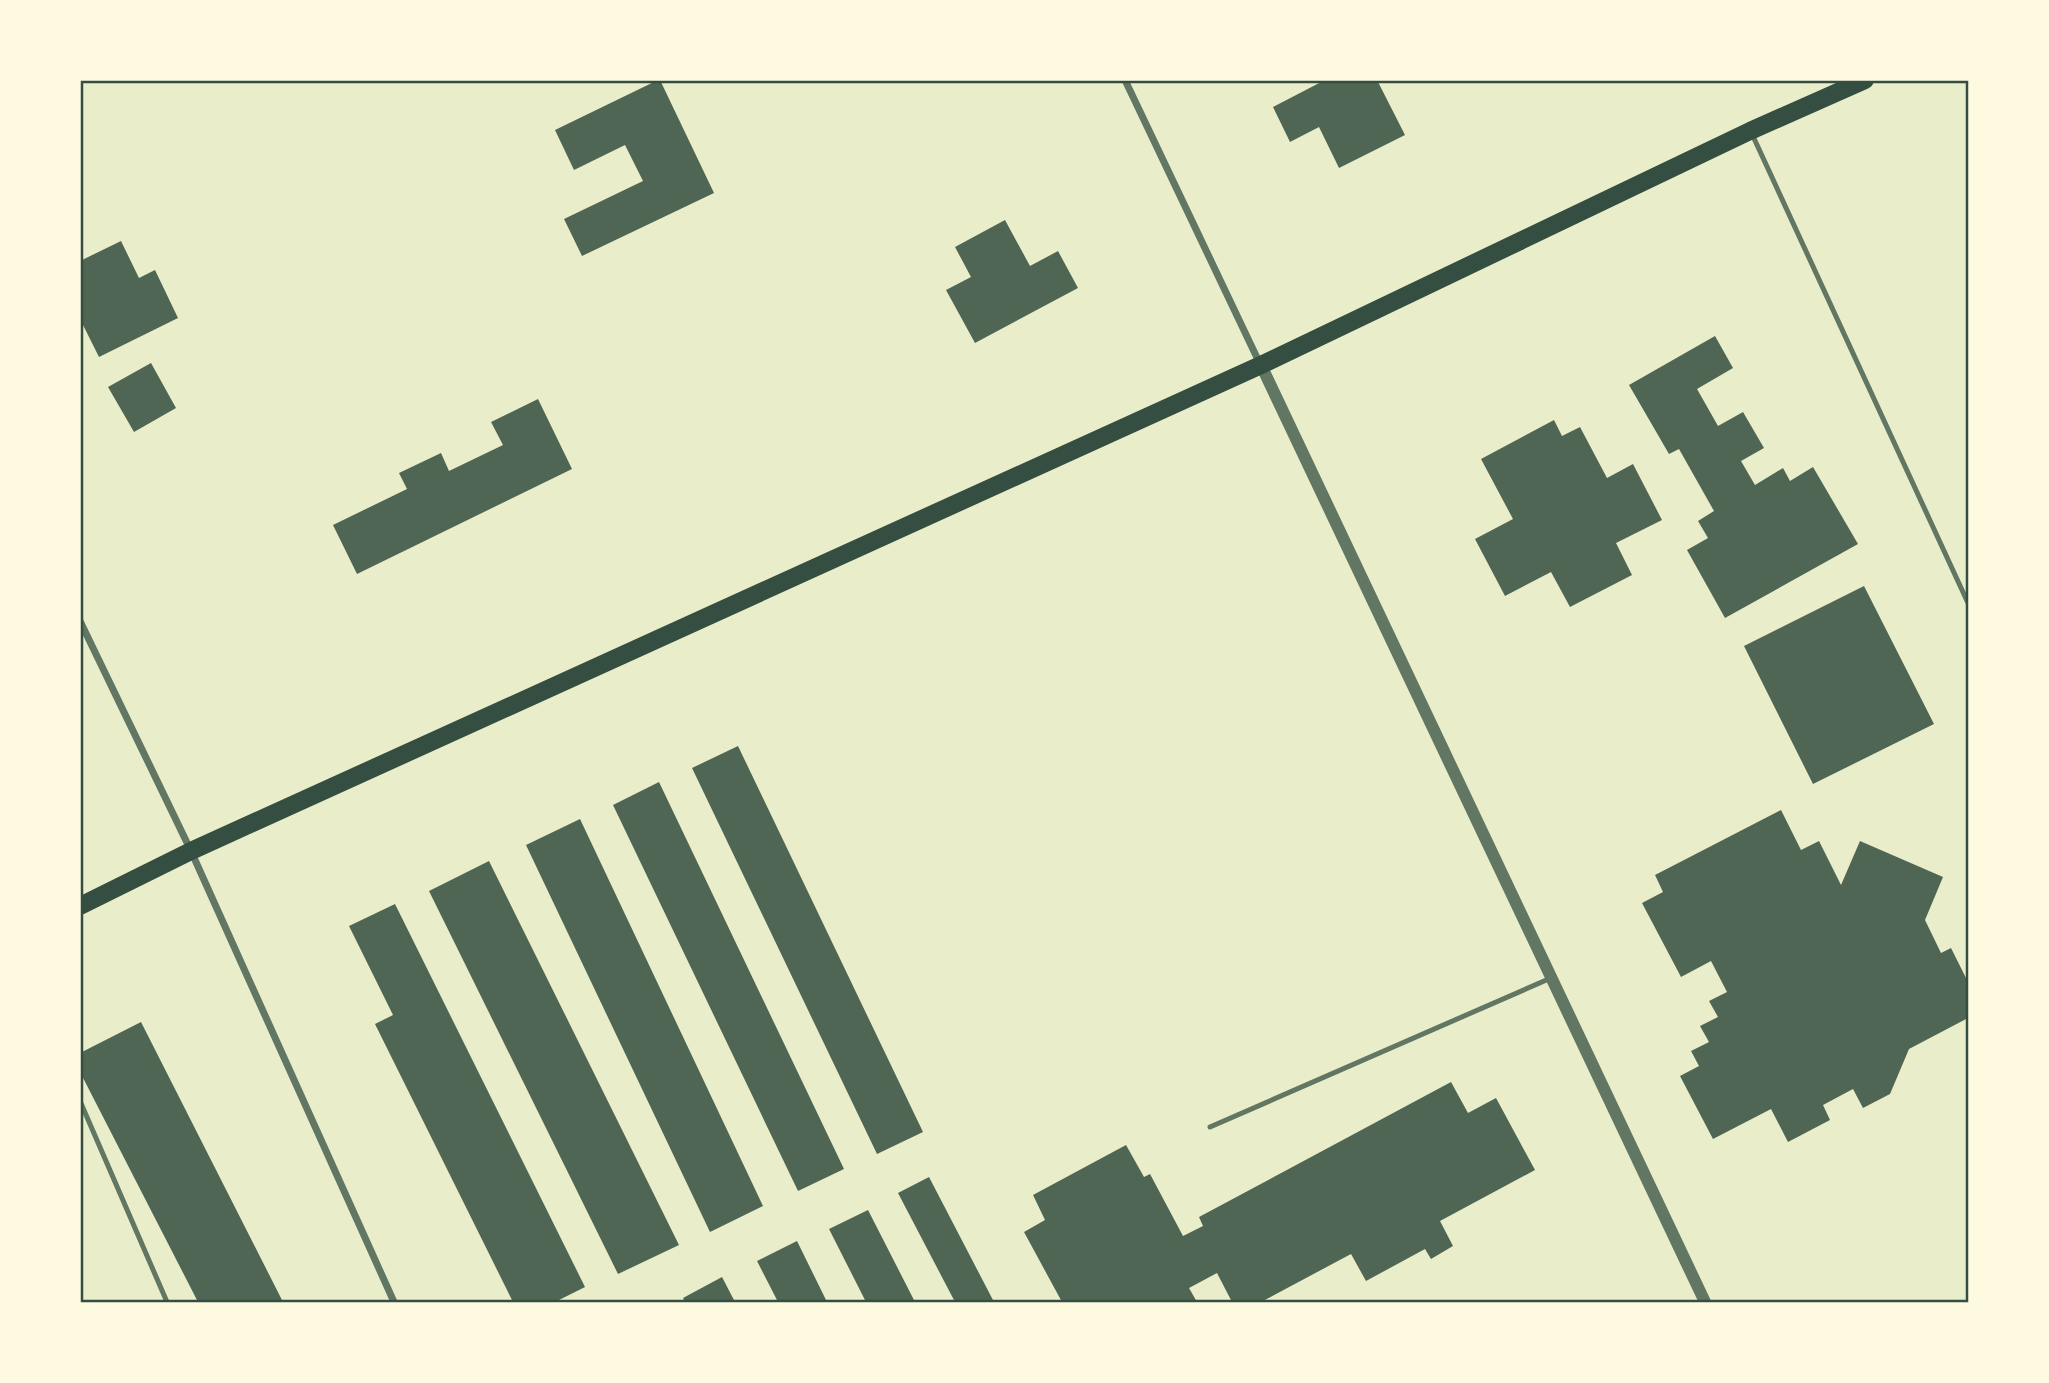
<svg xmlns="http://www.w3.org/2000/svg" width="2049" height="1383" viewBox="0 0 2049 1383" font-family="'Archivo Narrow',sans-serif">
<rect width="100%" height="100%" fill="#e9edc9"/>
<path fill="#4f6655" d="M658,80h2l54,113 -132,63 -18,-37 79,-38 -18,-36 -51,25 -19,-40z
M1325,80h52l28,55 -66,33 -20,-41 -29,15 -17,-35z
M1005,220l25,46 28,-15 20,37 -103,55 -29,-53 25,-13 -16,-30z
M121,241l18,37 16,-8 23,48 -79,39 -19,-38v-58z
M1715,336l18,32 -36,21 21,37 25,-14 21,36 -23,13 14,24 28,-17 7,13 23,-14 45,77 -133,74 -38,-68 21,-12 -10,-17 16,-10 -35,-62 -10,5 -40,-69z
M151,363l25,45 -42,24 -26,-45z
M538,399l34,70 -215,105 -24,-49 74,-36 -8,-16 42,-20 8,18 54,-26 -12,-23z
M1554,420l8,16 18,-9 27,51 26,-14 29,56 -46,23 16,32 -62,32 -19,-35 -46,24 -30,-57 38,-20 -32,-60z
M1864,586l70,138 -121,60 -69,-138z
M738,746l185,386 -46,22 -185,-386z
M659,782l185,387 -46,22 -185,-386z
M1781,810l20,40 18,-9 22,44 19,-44 83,36 -18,43 16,33 10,-5 17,34v36l-59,31 -19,45 -27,14 -10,-19 -30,16 7,15 -42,22 -17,-33 -58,30 -33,-63 19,-10 -8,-15 18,-9 -9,-16 18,-9 -9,-16 18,-9 -16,-31 -30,16 -39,-74 21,-11 -8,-17z
M580,819l183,387 -53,26 -184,-387z
M489,861l190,384 -61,29 -189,-383z
M395,904l190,383 -30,15h-42l-138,-278 18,-9 -44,-89z
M141,1022l142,280h-85l-118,-230v-19z
M1451,1082l17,31 28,-15 39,72 -95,51 13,25 -22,13 -6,-10 -59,32 -15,-27 -90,48h-29l-15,-29 -28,15 8,14h-135l-38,-70 21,-12 -12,-25 93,-50 18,32 6,-3 33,62 20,-10 -4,-9z
M929,1177l65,125h-39l-57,-109z
M868,1210l47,92h-49l-37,-73z
M797,1241l30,61h-49l-21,-41z
M722,1277l13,25h-50l-2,-4z"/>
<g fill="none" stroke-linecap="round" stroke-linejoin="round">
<path stroke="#617663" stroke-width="5" d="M1752,134l216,469
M80,1101l87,201
M1210,1127l341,-149"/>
<path stroke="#617663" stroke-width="7" d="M1125,80l135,284
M80,621l111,230 203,451"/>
<path stroke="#617663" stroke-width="12" d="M1261,365l444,937"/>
<path stroke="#344e41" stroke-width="18" d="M80,906l111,-55 1070,-486 489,-234 115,-51"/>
</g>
<rect width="2049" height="1383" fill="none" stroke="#fefae0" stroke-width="164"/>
<rect x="82" y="82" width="1885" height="1219" fill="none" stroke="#344e41" stroke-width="2.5"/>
</svg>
